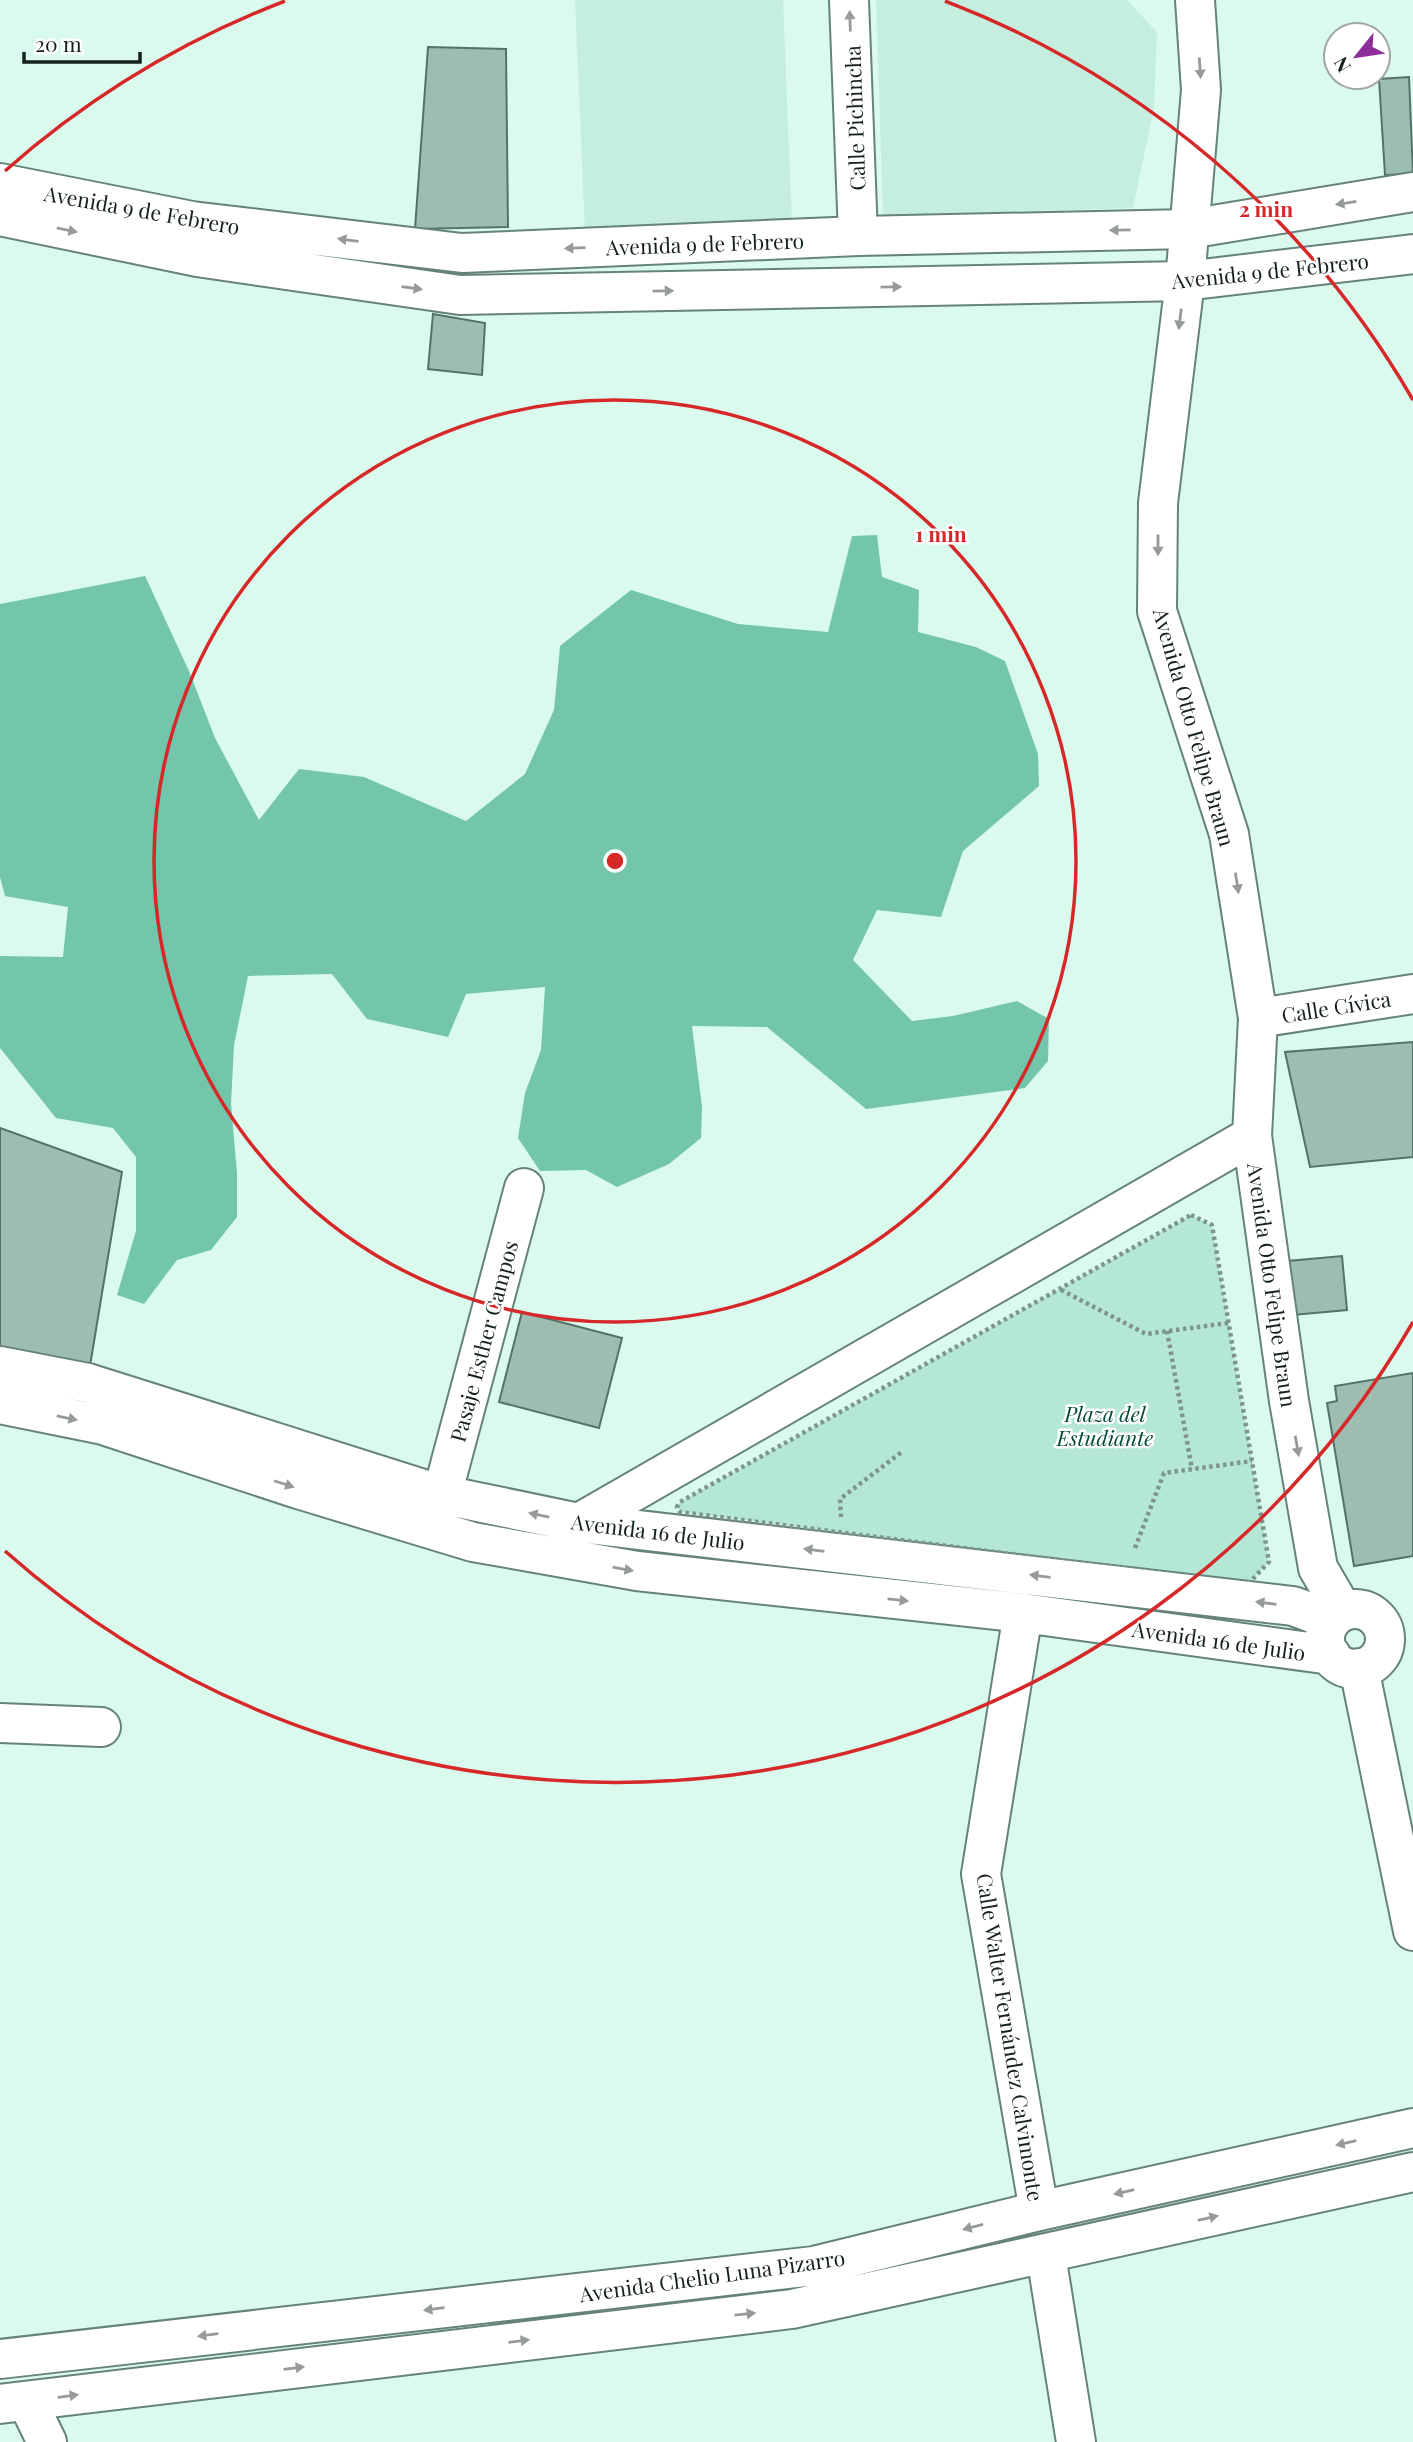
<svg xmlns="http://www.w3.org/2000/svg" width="1413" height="2442" viewBox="0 0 1413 2442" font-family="'Playfair Display',serif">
<rect width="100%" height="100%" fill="#dafaee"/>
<path fill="#c5eedf" d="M575,0h208l9,225 -207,8z
M876,0h251l30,32 -3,76 -21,100 -250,8z"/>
<path fill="#b5e7d5" d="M1191,1215l21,10 57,337 -21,22 -568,-72 -3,-5 3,-5z"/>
<path fill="#73c6ab" d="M877,535l5,42 37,13 -1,42 58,15 29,14 33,93 1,32 -76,65 -22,66 -64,-7 -24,50 59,61 41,-5 64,-15 32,18 -1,42 -23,27 -159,21 -99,-82 -75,-1 10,81 -1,31 -32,26 -52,23 -31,-17 -46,1 -22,-33 7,-45 16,-43 4,-63 -79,7 -18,43 -81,-18 -35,-45 -84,2 -14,69 -3,59 6,69v44l-26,33 -34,10 -33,44 -27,-9 19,-64v-74l-23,-29 -57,-10 -56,-70v-92l63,1 5,-50 -63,-11 -5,-19v-273l145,-28 44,95 26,67 44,82 40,-51 65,8 102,44 59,-47 29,-64 6,-64 71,-56 107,34 90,8 24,-96z"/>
<path fill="#9ebdb1" stroke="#557267" stroke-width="2" d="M428,47l78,2 2,178 -93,2z
M1409,77l4,97 -28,1 -6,-96z
M433,314l52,9 -3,52 -54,-6z
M1413,1042v115l-103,10 -25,-115z
M0,1128l122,44 -33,200 -89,-22z
M1342,1256l5,54 -54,5 -5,-54z
M522,1312l100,26 -23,90 -100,-26z
M1413,1373v183l-59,10 -27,-163 10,-2 -2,-15z"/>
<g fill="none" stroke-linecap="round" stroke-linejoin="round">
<defs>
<path id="minor" d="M849,0l9,236
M1195,0l6,90 -16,191 -27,222 -1,108 72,223 29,184 -6,118 37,265 29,167 25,43
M1258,1018l155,-24
M0,1366l88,17 351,111 140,29 714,83 38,14
M0,1404l103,21 195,64 175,53 164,29 386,42 308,42
M442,1495l82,-307
M574,1530l5,-7 673,-387
M1325 1639a30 30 0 1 1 60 0a30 30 0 1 1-60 0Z
M1023,1613l-42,261 58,337
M1359,1668l54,263
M0,1723l101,4
M1046,2255l30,187
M27,2401l20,41"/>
<path id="major" d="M0,183l192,38 270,32 396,-17 331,-7 224,-37
M0,216l197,41 263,38 725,-14 228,-27
M0,2359l814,-93 225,-55 374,-83
M0,2404l792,-95 621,-137"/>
</defs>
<use href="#minor" stroke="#668379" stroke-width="42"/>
<use href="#major" stroke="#668379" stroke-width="42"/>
<path stroke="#7e958c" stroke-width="4.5" stroke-dasharray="3.5 3.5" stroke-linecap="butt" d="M1191,1215l21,10 57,337 -21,22 -568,-72 -3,-5 3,-5z
M1061,1290l85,44 82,-11
M1167,1331l25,138
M841,1517l-1,-18 63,-48
M1135,1548l29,-75 88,-12"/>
<use href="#minor" stroke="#fff" stroke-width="38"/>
<use href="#major" stroke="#fff" stroke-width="38"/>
</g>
<defs><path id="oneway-solid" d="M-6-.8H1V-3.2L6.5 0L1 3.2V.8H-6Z" transform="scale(1.75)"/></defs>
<g fill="#969b99">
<use href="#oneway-solid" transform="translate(850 21) rotate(-92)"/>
<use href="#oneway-solid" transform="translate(1200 68) rotate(86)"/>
<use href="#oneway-solid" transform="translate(1346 203) rotate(171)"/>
<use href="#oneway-solid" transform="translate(67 230) rotate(12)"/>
<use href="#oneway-solid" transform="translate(1120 230) rotate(179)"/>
<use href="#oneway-solid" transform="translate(348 240) rotate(-173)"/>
<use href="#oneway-solid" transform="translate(575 248) rotate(178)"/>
<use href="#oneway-solid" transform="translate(891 287) rotate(-1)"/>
<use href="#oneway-solid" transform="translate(412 288) rotate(8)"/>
<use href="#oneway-solid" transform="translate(663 291) rotate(-1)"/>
<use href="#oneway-solid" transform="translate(1180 319) rotate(97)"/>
<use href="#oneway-solid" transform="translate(1158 545) rotate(90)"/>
<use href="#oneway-solid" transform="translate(1237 883) rotate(81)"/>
<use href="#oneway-solid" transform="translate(67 1418) rotate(11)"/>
<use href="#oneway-solid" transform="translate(1297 1446) rotate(80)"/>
<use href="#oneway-solid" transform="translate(284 1484) rotate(18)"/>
<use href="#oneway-solid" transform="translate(539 1515) rotate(-168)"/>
<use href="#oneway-solid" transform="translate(814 1550) rotate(-173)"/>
<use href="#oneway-solid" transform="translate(623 1569) rotate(10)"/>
<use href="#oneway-solid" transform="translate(1040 1576) rotate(-173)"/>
<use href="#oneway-solid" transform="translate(898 1600) rotate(6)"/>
<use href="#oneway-solid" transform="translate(1266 1603) rotate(-173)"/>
<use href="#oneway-solid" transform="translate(1346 2143) rotate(167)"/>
<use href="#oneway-solid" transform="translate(1124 2192) rotate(167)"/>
<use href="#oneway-solid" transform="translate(1208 2218) rotate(-13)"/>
<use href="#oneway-solid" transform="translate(973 2227) rotate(166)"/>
<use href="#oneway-solid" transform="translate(434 2309) rotate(173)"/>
<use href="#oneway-solid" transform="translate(745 2314) rotate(-6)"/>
<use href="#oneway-solid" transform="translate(208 2335) rotate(173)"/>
<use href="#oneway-solid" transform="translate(519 2341) rotate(-7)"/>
<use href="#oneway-solid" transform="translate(294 2368) rotate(-7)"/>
<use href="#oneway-solid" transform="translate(68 2396) rotate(-7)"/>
</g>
<g fill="none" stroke="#d62828" stroke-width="3.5">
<circle cx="615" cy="861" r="461"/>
<path d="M1413 1322A921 921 0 0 1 5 1551M5 171A921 921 0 0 1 285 1M945 1A921 921 0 0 1 1413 400"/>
</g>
<g text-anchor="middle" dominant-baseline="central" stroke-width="5" stroke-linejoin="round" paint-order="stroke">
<g font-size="21" fill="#15211c" stroke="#fff">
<text transform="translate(854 118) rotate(-92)">Calle Pichincha</text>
<text transform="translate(142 209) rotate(10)">Avenida 9 de Febrero</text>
<text transform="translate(705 243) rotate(-2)">Avenida 9 de Febrero</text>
<text transform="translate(1270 270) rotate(-6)">Avenida 9 de Febrero</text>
<text transform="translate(1195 727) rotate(74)">Avenida Otto Felipe Braun</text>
<text transform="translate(1336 1006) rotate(-9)">Calle Cívica</text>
<text transform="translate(1273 1285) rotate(82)">Avenida Otto Felipe Braun</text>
<text transform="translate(483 1341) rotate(-75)">Pasaje Esther Campos</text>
<text transform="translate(658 1531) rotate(7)">Avenida 16 de Julio</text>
<text transform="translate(1219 1640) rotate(8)">Avenida 16 de Julio</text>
<text transform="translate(1011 2037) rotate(81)">Calle Walter Fernández Calvimonte</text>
<text transform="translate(712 2275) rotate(-8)">Avenida Chelio Luna Pizarro</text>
</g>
<g font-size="21" font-style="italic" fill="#004a39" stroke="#fff">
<text x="1105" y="1413">Plaza del<tspan x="1105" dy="24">Estudiante</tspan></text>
</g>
</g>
<circle cx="615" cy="861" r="10" fill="#d62828" stroke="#fff" stroke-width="3.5"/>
<g font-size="21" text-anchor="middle" font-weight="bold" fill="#d62828" stroke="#fff" stroke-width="5" stroke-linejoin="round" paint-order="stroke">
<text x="1266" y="217">2 min</text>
<text x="941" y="542">1 min</text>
</g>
<g transform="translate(1357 56) rotate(240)"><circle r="33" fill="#ffffff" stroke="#a1a6a4" stroke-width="2"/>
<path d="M0-5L12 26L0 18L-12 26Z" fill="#8e2e98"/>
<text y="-10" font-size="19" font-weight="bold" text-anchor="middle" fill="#15211c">N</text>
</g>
<path d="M24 52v10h116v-10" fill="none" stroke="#15211c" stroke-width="3.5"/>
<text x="35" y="52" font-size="21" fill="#15211c" stroke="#ffffff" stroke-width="5" paint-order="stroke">20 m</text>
</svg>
